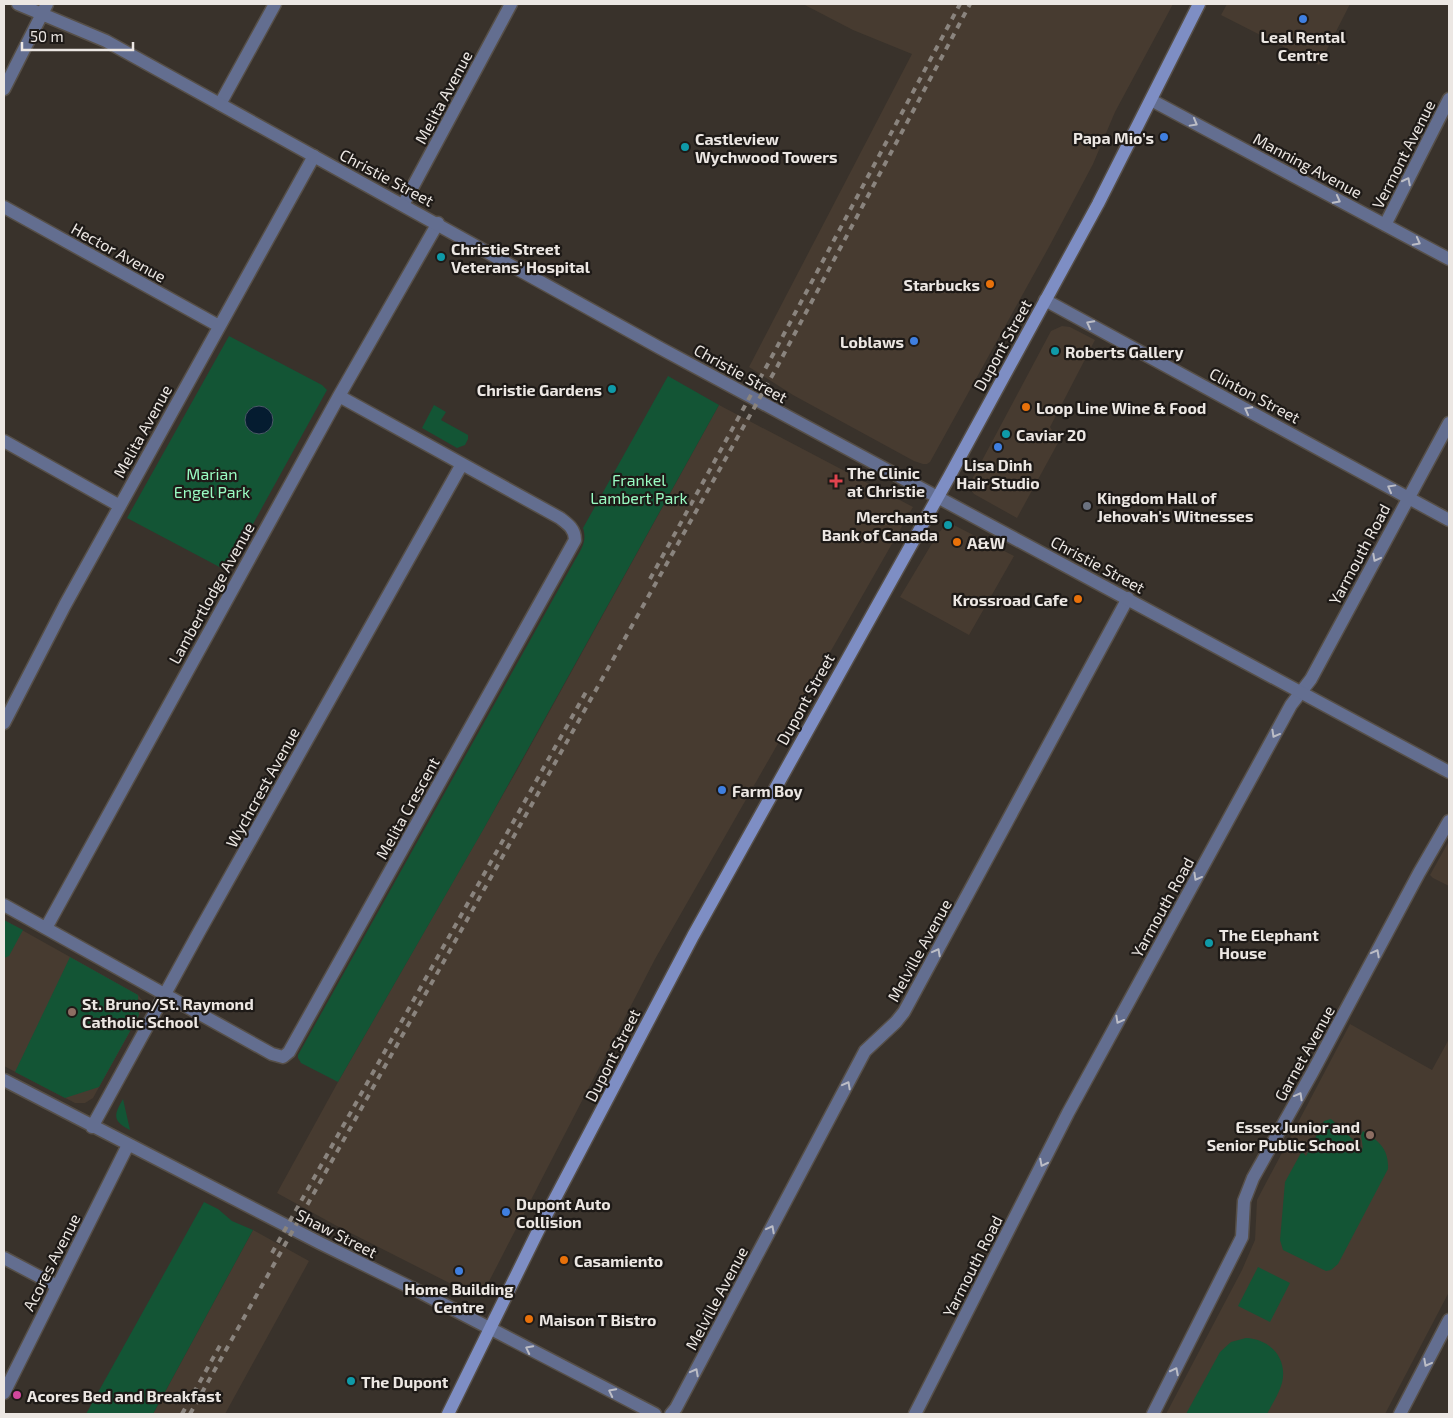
<svg xmlns="http://www.w3.org/2000/svg" width="1453" height="1418" viewBox="0 0 1453 1418" font-family="'Exo 2',sans-serif">
<rect width="100%" height="100%" fill="#39322b"/>
<path fill="#473b30" d="M803,4h370l-58,108 -22,52 -43,81 -120,217 -3,2h-4l-9,-3 -121,-66 -44,-28 163,-313 -59,-24z
M1227,4h123l-31,61 -98,-50z
M1062,326l8,1 25,13 -45,87 9,14 -42,77 -43,-24 -5,-7 1,-4 81,-152z
M719,405l194,102 -258,452 -173,336 -7,1 -140,-71 -58,-32 61,-111 178,-310z
M948,522l66,34 -45,79 -69,-38 37,-62z
M1449,841v45l-16,-8 -3,-3z
M4,920l134,75 5,6v7l-50,90 -8,5h-10l-71,-37z
M1350,1024l82,46 17,-31v253l-64,122h-219l76,-144 13,-30 2,-40z
M253,1230l56,31 -84,153h-72z"/>
<path fill="#135535" d="M229,336l93,49 5,5 -100,181 -100,-53z
M668,376l51,29 -236,425 -145,252 -37,-19 -3,-5v-3l277,-495c7,-12 12,-19 8,-32z
M434,405l12,7 -5,8 27,15v4l-3,6 -8,3 -35,-20z
M4,920l19,10 -14,26 -5,2z
M70,957l68,38 1,20 -40,72 -34,11 -50,-26z
M123,1099l7,31c-17,-9 -17,-14 -7,-31z
M1331,1119l32,30 -2,-14 2,-4c16,10 26,18 25,38l-50,95 -7,6 -5,1 -43,-21 -3,-10 5,-58 17,-31 4,5 18,-35z
M204,1202l14,7 14,12 21,9 -100,184h-67z
M1258,1267l32,16 -20,39 -32,-16z
M1246,1338c24,1 42,20 36,45 -3,11 -10,21 -15,31h-81l34,-62 11,-10z"/>
<path fill="#051c30" stroke="#4a5966" d="M245 420a14 14 0 1 1 28 0a14 14 0 1 1-28 0Z"/>
<g fill="none" stroke-linecap="round" stroke-linejoin="round">
<defs>
<path id="minor" d="M1151,100l298,159
M220,104l55,-100
M403,205l108,-201
M4,207l215,119
M1385,225l64,-126
M1045,300l404,220
M4,441l116,65
M4,723l61,-118 249,-449
M4,905l268,149 11,3 6,-5 286,-512c0,-11 -7,-16 -15,-22l-221,-122
M46,928l293,-532 99,-173
M4,1080l316,163 102,50 233,121
M92,1127l107,-195 263,-468
M4,1258l53,28
M4,1393l124,-248
M671,1414l5,-6 189,-357 31,-29 8,-10 224,-414
M915,1414l153,-301 223,-408 20,-26 138,-256
M1153,1414l89,-177 2,-36 9,-23 59,-105 107,-200 30,-52
M1400,1414l49,-94"/>
<path id="tertiary" d="M18,4l88,37 554,307 789,424
M4,89l43,-85"/>
<path id="secondary" d="M448,1414l91,-185 154,-293 256,-459 149,-273 101,-200"/>
</defs>
<use href="#minor" stroke="#564f48" stroke-width="15"/>
<use href="#tertiary" stroke="#564f48" stroke-width="15"/>
<use href="#secondary" stroke="#564f48" stroke-width="15"/>
<use href="#minor" stroke="#636e90" stroke-width="12"/>
<use href="#tertiary" stroke="#636e90" stroke-width="12"/>
<use href="#secondary" stroke="#7e8ec4" stroke-width="12"/>
<path stroke="#8a847e" stroke-width="4" stroke-dasharray="6 6" stroke-linecap="butt" d="M650,579l119,-217 191,-358
M272,1253l314,-561
M182,1414l40,-72
M190,1414l587,-1047 193,-363"/>
</g>
<defs><path id="oneway-chevron" d="M-2-3.5L2.5 0L-2 3.5" fill="none" stroke-width="1.6" stroke-linecap="round" stroke-linejoin="round" transform="scale(1.25)"/></defs>
<g stroke="#bcbdc6">
<use href="#oneway-chevron" transform="translate(1194 123) rotate(29)"/>
<use href="#oneway-chevron" transform="translate(1407 181) rotate(-63)"/>
<use href="#oneway-chevron" transform="translate(1337 200) rotate(28)"/>
<use href="#oneway-chevron" transform="translate(1417 242) rotate(28)"/>
<use href="#oneway-chevron" transform="translate(1090 324) rotate(-152)"/>
<use href="#oneway-chevron" transform="translate(1248 410) rotate(-152)"/>
<use href="#oneway-chevron" transform="translate(1391 488) rotate(-151)"/>
<use href="#oneway-chevron" transform="translate(1376 558) rotate(118)"/>
<use href="#oneway-chevron" transform="translate(1275 734) rotate(119)"/>
<use href="#oneway-chevron" transform="translate(1197 877) rotate(119)"/>
<use href="#oneway-chevron" transform="translate(937 952) rotate(-62)"/>
<use href="#oneway-chevron" transform="translate(1376 953) rotate(-62)"/>
<use href="#oneway-chevron" transform="translate(1119 1020) rotate(119)"/>
<use href="#oneway-chevron" transform="translate(847 1085) rotate(-62)"/>
<use href="#oneway-chevron" transform="translate(1299 1096) rotate(-61)"/>
<use href="#oneway-chevron" transform="translate(1043 1163) rotate(117)"/>
<use href="#oneway-chevron" transform="translate(771 1229) rotate(-62)"/>
<use href="#oneway-chevron" transform="translate(529 1349) rotate(-153)"/>
<use href="#oneway-chevron" transform="translate(1427 1363) rotate(118)"/>
<use href="#oneway-chevron" transform="translate(1175 1371) rotate(-63)"/>
<use href="#oneway-chevron" transform="translate(695 1372) rotate(-62)"/>
<use href="#oneway-chevron" transform="translate(612 1392) rotate(-153)"/>
</g>
<g fill="#3f7fe0" stroke="#1e1a17" stroke-width="2">
<circle cx="1303" cy="19" r="5"/>
<circle cx="1164" cy="137" r="5"/>
<circle cx="914" cy="341" r="5"/>
<circle cx="998" cy="447" r="5"/>
<circle cx="722" cy="790" r="5"/>
<circle cx="506" cy="1212" r="5"/>
<circle cx="459" cy="1271" r="5"/>
</g>
<g fill="#0f9aa8" stroke="#1e1a17" stroke-width="2">
<circle cx="685" cy="147" r="5"/>
<circle cx="441" cy="257" r="5"/>
<circle cx="1055" cy="351" r="5"/>
<circle cx="612" cy="389" r="5"/>
<circle cx="1006" cy="434" r="5"/>
<circle cx="948" cy="525" r="5"/>
<circle cx="1209" cy="943" r="5"/>
<circle cx="351" cy="1381" r="5"/>
</g>
<g fill="#e8710a" stroke="#1e1a17" stroke-width="2">
<circle cx="990" cy="284" r="5"/>
<circle cx="1026" cy="407" r="5"/>
<circle cx="957" cy="542" r="5"/>
<circle cx="1078" cy="599" r="5"/>
<circle cx="564" cy="1260" r="5"/>
<circle cx="529" cy="1319" r="5"/>
</g>
<path fill="#e0444e" stroke="#1e1a17" stroke-width="2" d="M833.5 473.5h5v5h5v5h-5v5h-5v-5h-5v-5h5z"/>
<circle fill="#6b7280" stroke="#1e1a17" stroke-width="2" cx="1087" cy="506" r="5"/>
<g fill="#8d6e63" stroke="#1e1a17" stroke-width="2">
<circle cx="72" cy="1012" r="5"/>
<circle cx="1370" cy="1135" r="5"/>
</g>
<circle fill="#d1479c" stroke="#1e1a17" stroke-width="2" cx="17" cy="1395" r="5"/>
<g text-anchor="middle" dominant-baseline="central" stroke-width="4.5" stroke-linejoin="round" paint-order="stroke">
<g font-size="16" font-weight="bold" fill="#ece7e3" stroke="#1e1a17" text-anchor="start">
<text x="1303" y="36" text-anchor="middle">Leal Rental<tspan x="1303" dy="18">Centre</tspan></text>
<text x="1154" y="137" text-anchor="end">Papa Mio’s</text>
<text x="695" y="138">Castleview<tspan x="695" dy="18">Wychwood Towers</tspan></text>
<text x="451" y="248">Christie Street<tspan x="451" dy="18">Veterans’ Hospital</tspan></text>
<text x="980" y="284" text-anchor="end">Starbucks</text>
<text x="904" y="341" text-anchor="end">Loblaws</text>
<text x="1065" y="351">Roberts Gallery</text>
<text x="602" y="389" text-anchor="end">Christie Gardens</text>
<text x="1036" y="407">Loop Line Wine &amp; Food</text>
<text x="1016" y="434">Caviar 20</text>
<text x="998" y="464" text-anchor="middle">Lisa Dinh<tspan x="998" dy="18">Hair Studio</tspan></text>
<text x="847" y="472">The Clinic<tspan x="847" dy="18">at Christie</tspan></text>
<text x="1097" y="497">Kingdom Hall of<tspan x="1097" dy="18">Jehovah's Witnesses</tspan></text>
<text x="938" y="516" text-anchor="end">Merchants<tspan x="938" dy="18">Bank of Canada</tspan></text>
<text x="967" y="542">A&amp;W</text>
<text x="1068" y="599" text-anchor="end">Krossroad Cafe</text>
<text x="732" y="790">Farm Boy</text>
<text x="1219" y="934">The Elephant<tspan x="1219" dy="18">House</tspan></text>
<text x="82" y="1003">St. Bruno/St. Raymond<tspan x="82" dy="18">Catholic School</tspan></text>
<text x="1360" y="1126" text-anchor="end">Essex Junior and<tspan x="1360" dy="18">Senior Public School</tspan></text>
<text x="516" y="1203">Dupont Auto<tspan x="516" dy="18">Collision</tspan></text>
<text x="574" y="1260">Casamiento</text>
<text x="459" y="1288" text-anchor="middle">Home Building<tspan x="459" dy="18">Centre</tspan></text>
<text x="539" y="1319">Maison T Bistro</text>
<text x="361" y="1381">The Dupont</text>
<text x="27" y="1395">Acores Bed and Breakfast</text>
</g>
<g font-size="16" fill="#ece7e3" stroke="#1e1a17">
<text transform="translate(443 97) rotate(-62)">Melita Avenue</text>
<text transform="translate(1403 154) rotate(-63)">Vermont Avenue</text>
<text transform="translate(1308 165) rotate(28)">Manning Avenue</text>
<text transform="translate(387 177) rotate(28)">Christie Street</text>
<text transform="translate(119 252) rotate(29)">Hector Avenue</text>
<text transform="translate(1002 345) rotate(-61)">Dupont Street</text>
<text transform="translate(741 373) rotate(29)">Christie Street</text>
<text transform="translate(1255 395) rotate(28)">Clinton Street</text>
<text transform="translate(142 431) rotate(-61)">Melita Avenue</text>
<text transform="translate(1359 554) rotate(-62)">Yarmouth Road</text>
<text transform="translate(1098 564) rotate(28)">Christie Street</text>
<text transform="translate(211 593) rotate(-61)">Lambertlodge Avenue</text>
<text transform="translate(805 699) rotate(-61)">Dupont Street</text>
<text transform="translate(262 787) rotate(-61)">Wychcrest Avenue</text>
<text transform="translate(407 808) rotate(-61)">Melita Crescent</text>
<text transform="translate(1162 907) rotate(-61)">Yarmouth Road</text>
<text transform="translate(919 950) rotate(-61)">Melville Avenue</text>
<text transform="translate(1304 1053) rotate(-61)">Garnet Avenue</text>
<text transform="translate(612 1055) rotate(-63)">Dupont Street</text>
<text transform="translate(337 1233) rotate(27)">Shaw Street</text>
<text transform="translate(51 1262) rotate(-63)">Acores Avenue</text>
<text transform="translate(972 1266) rotate(-63)">Yarmouth Road</text>
<text transform="translate(716 1298) rotate(-62)">Melville Avenue</text>
</g>
<g font-size="16" fill="#99fbc2" stroke="#1e1a17">
<text x="212" y="473">Marian<tspan x="212" dy="18">Engel Park</tspan></text>
<text x="639" y="479">Frankel<tspan x="639" dy="18">Lambert Park</tspan></text>
</g>
</g>
<rect width="1453" height="1418" fill="none" stroke="#ece7e3" stroke-width="10"/>
<path d="M22 42v8h111v-8" fill="none" stroke="#ece7e3" stroke-width="2.5"/>
<text x="30" y="42" font-size="15" fill="#ece7e3" stroke="#1e1a17" stroke-width="4" paint-order="stroke">50 m</text>
</svg>
